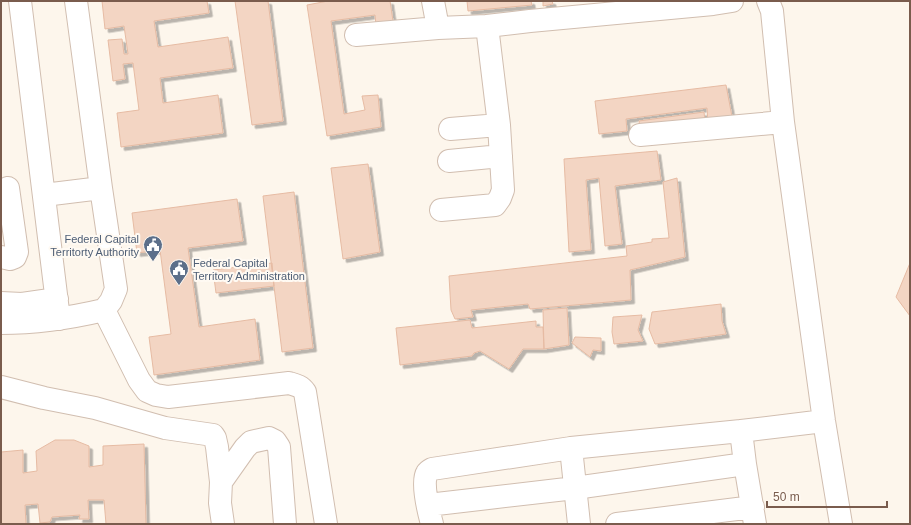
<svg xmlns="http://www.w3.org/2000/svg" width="911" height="525" viewBox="0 0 911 525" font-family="Helvetica,sans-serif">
<defs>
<filter id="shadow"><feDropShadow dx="3.5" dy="3.5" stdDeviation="0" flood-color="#0004"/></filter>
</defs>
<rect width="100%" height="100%" fill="#fdf6ec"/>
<path fill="#f3d5c3" stroke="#e6bba3" filter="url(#shadow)" d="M102,1h105l2,12 -55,8 4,26 70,-10 5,31 -73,10 3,25 55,-8 5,38 -102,14 -4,-34 22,-3 -6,-47 -10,1 2,15 -12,2 -5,-41 14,-1 2,15h4l-4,-28 -19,3z
M235,1h33l15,120 -31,4z
M328,1h62l3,20 -17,4 -1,-10 -44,6 13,93 21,-4 -3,-14 16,-1 3,32 -54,9 -20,-131z
M467,1h64l1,4 -64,6z
M543,1h9l1,3 -10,2z
M726,85l7,37 -25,2 -1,-16 -81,11 1,12 -28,3 -4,-33z
M704,112l1,9 -65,7 -1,-7z
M657,151l4,29 -46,6 7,58 -17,2 -6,-68 -13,2 5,70 -22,2 -5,-93z
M368,164l12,88 -37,7 -12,-91z
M677,178l8,79 -55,13 1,30 -101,9 -2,-5 -57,6 2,7 -18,2 -4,-9 -2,-34 178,-20 -1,-10 26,-4v-3l17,-1 -6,-56z
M294,192l19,156 -31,4 -19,-156z
M237,199l6,42 -55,7 11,79 56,-8 5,41 -106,15 -5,-38 22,-3 -11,-84 -23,3 -5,-40z
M272,263l2,23 -58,7 -3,-23z
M910,263v53l-14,-19z
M721,304l1,17 4,13 -71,10 -6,-15 3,-17z
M567,308l2,37 -25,4 -1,-39z
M642,315l-4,15 5,11 -29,3 -2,-12 1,-15z
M470,320l2,8 64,-7v6h7l1,22h-21l-14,20 -29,-18 -6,2 -2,3 -72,9 -4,-37z
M575,337l26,1v13l-8,-1 -3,7 -18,-14z
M55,440h19l15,6v21l14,-2v-19l41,-2 2,80h-40l-2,-24h-16l1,19h-10l1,-4 -28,2 -2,5 -10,1 -2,-19 -13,1 1,19h-25v-72l22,-2v23l14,-2 -1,-20z"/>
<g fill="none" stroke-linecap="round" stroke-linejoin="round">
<defs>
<path id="minor" d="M20,1l39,318
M768,1l4,10 11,111 41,299 17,103
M438,28l49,-2 43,-5 183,-17 19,-3
M356,35l82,-7 -5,-27
M450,129l49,-4
M640,135l143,-13
M449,161l52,-5
M44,195l57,-7
M441,210l54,-5 5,-7 3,-8 -4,-65 -12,-99
M1,257l9,2 5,-2 2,-5 -9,-64
M1,303l21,1 35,-5
M104,310l35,70 8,11 9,4 12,2 121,-14c7,2 12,3 16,9l21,132
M1,323c35,0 69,-5 103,-13l7,-9 5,-12 -15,-101 -25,-187
M1,387l43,11 51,10 70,20 48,7 2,3 2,9 4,35 -1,21 3,21
M741,431l4,33 10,60
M571,448l8,76
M221,482l24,-34 6,-6 18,-4 6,3 4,6 6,77
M428,505l147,-17 170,-24
M432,524c-3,-11 -11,-42 -5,-51 1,-2 3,-3 5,-4l139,-21 170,-17 83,-10
M617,524l136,-17"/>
</defs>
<use href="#minor" stroke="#d1beb0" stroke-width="24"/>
<use href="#minor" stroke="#fff" stroke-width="22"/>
</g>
<defs>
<symbol id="civic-pin" viewBox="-11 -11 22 30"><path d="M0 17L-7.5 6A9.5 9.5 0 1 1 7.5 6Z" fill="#5c6f8a" stroke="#fffaf3"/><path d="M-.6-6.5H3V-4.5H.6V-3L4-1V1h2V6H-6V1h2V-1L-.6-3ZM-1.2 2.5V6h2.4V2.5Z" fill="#fff"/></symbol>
</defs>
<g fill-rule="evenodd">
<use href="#civic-pin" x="142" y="234" width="22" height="30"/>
<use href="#civic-pin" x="168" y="258" width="22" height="30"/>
</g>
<g text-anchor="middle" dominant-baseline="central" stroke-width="4" stroke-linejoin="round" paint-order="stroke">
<g font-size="11" fill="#4e5e75" stroke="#fffaf3" text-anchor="end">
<text x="139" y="239">Federal Capital<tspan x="139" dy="13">Territorty Authority</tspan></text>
<text x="193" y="263" text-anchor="start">Federal Capital<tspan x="193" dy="13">Territory Administration</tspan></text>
</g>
</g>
<rect width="911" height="525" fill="none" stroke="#7a5c4d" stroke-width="4"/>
<path d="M767 501v6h120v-6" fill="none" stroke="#7a5c4d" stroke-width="2"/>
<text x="773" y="501" font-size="12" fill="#7a5c4d" stroke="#fffaf3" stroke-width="3" paint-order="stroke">50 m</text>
</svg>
